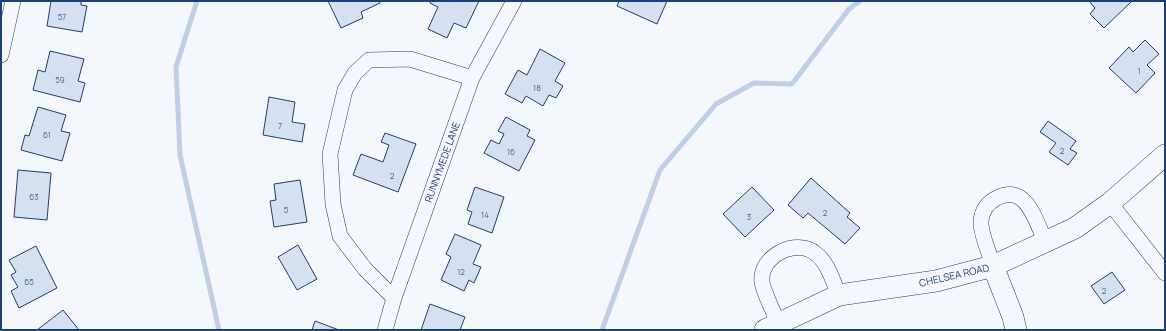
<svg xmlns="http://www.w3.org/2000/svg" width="1166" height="331" viewBox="0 0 1166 331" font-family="Manrope,sans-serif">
<rect width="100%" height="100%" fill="#f4f7fb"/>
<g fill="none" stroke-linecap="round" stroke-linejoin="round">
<path stroke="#bed0e5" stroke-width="5" d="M197,1l-21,66 4,88 39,175
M602,330l58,-160 56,-66 38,-21 38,1 57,-75 11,-8"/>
</g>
<path fill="#d5e0f0" stroke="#1d3f73" d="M51,1h30v4l6,1 -5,26 -35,-6z
M328,1h51l1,2 -19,9 2,6 -22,10z
M431,1h48l-13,27 -12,-5 -7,15 -19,-9 10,-22 -8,-4z
M619,1h48l-10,23 -40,-18z
M1089,1h43l-28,27 -14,-14 5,-6z
M1145,40l14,14 -12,11 8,8 -19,20 -27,-25 20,-21 4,5z
M540,49l25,14 -10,18 8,5 -7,12 -7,-3 -6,11 -17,-10 -4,7 -17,-9 13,-24 9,5z
M50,51l34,8 -6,22 7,2 -5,19 -47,-12 5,-20 7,2z
M269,97l26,5 -3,20 13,2 -3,18 -39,-7z
M38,107l28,8 -5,16 9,2 -8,28 -41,-11 4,-15 4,1z
M506,117l24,13 -3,6 8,4 -16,31 -35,-18 7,-13 8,4 5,-10 -6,-3z
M1048,121l28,20 -6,8 7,4 -9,12 -19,-13 7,-9 -16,-11z
M385,133l31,11 -18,48 -45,-17 8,-21 22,8 6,-17 -8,-3z
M18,170l33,3 -4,47 -33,-3z
M811,178l39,35 -3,4 13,11 -15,16 -37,-31 -5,5 -15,-13z
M300,180l7,42 -33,5 -4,-26 6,-1 -2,-16z
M475,187l29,10 -12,36 -24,-9 4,-12 -5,-2z
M752,187l22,23 -29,27 -22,-23z
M455,234l26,11 -8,19 8,3 -7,16 -5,-3 -5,11 -23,-11 10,-23 -5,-3z
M298,245l19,34 -20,11 -19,-33z
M36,246l21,42 -38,20 -8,-17 7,-4 -7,-12 5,-3 -7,-12z
M1112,272l13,18 -21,14 -13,-18z
M430,304l35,13 -5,13h-39z
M63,310l16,20h-42z
M315,321l24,9h-27z"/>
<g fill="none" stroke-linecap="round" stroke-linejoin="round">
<defs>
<path id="street" d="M1,55l12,-54
M1110,203l55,70
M993,266c-3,-12 -13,-33 -12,-45 1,-10 5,-17 14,-22 31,-17 40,20 50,42
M394,298l-29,-29 -25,-33 -7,-32 -3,-50 15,-64 10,-17 14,-13 41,-1 62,19
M385,330l9,-32 78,-220 42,-77
M782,330c-5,-9 -19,-40 -20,-48 -3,-26 34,-44 53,-29 13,9 18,29 24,42"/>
<path id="secondary" d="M993,266l20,51 3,13
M765,330l74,-35 97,-14 57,-15 82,-38 35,-25 55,-48"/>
</defs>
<use href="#street" stroke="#1d3f73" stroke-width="16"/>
<use href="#secondary" stroke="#1d3f73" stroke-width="22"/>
<use href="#street" stroke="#f4f7fb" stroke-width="15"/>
<use href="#secondary" stroke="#f4f7fb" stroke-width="21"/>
</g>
<g text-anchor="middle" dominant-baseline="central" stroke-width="3" stroke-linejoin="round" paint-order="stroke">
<g font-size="8" fill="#4b6792">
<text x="62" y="16">57</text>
<text x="1139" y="70">1</text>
<text x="60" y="79">59</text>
<text x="537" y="87">18</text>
<text x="280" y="125">7</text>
<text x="47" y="134">61</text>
<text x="1062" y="150">2</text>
<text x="511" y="151">16</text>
<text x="392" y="175">2</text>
<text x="34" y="196">63</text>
<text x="286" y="209">5</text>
<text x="825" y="212">2</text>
<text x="485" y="214">14</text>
<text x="749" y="216">3</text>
<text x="461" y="271">12</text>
<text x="29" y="281">65</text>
<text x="1104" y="290">2</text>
</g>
<g font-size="10" fill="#1d3f73" stroke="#f4f7fb">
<text transform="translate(442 162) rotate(-70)">RUNNYMEDE LANE</text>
<text transform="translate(954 275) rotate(-13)">CHELSEA ROAD</text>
</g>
</g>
<rect width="1166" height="331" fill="none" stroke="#1d3f73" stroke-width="4"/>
</svg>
